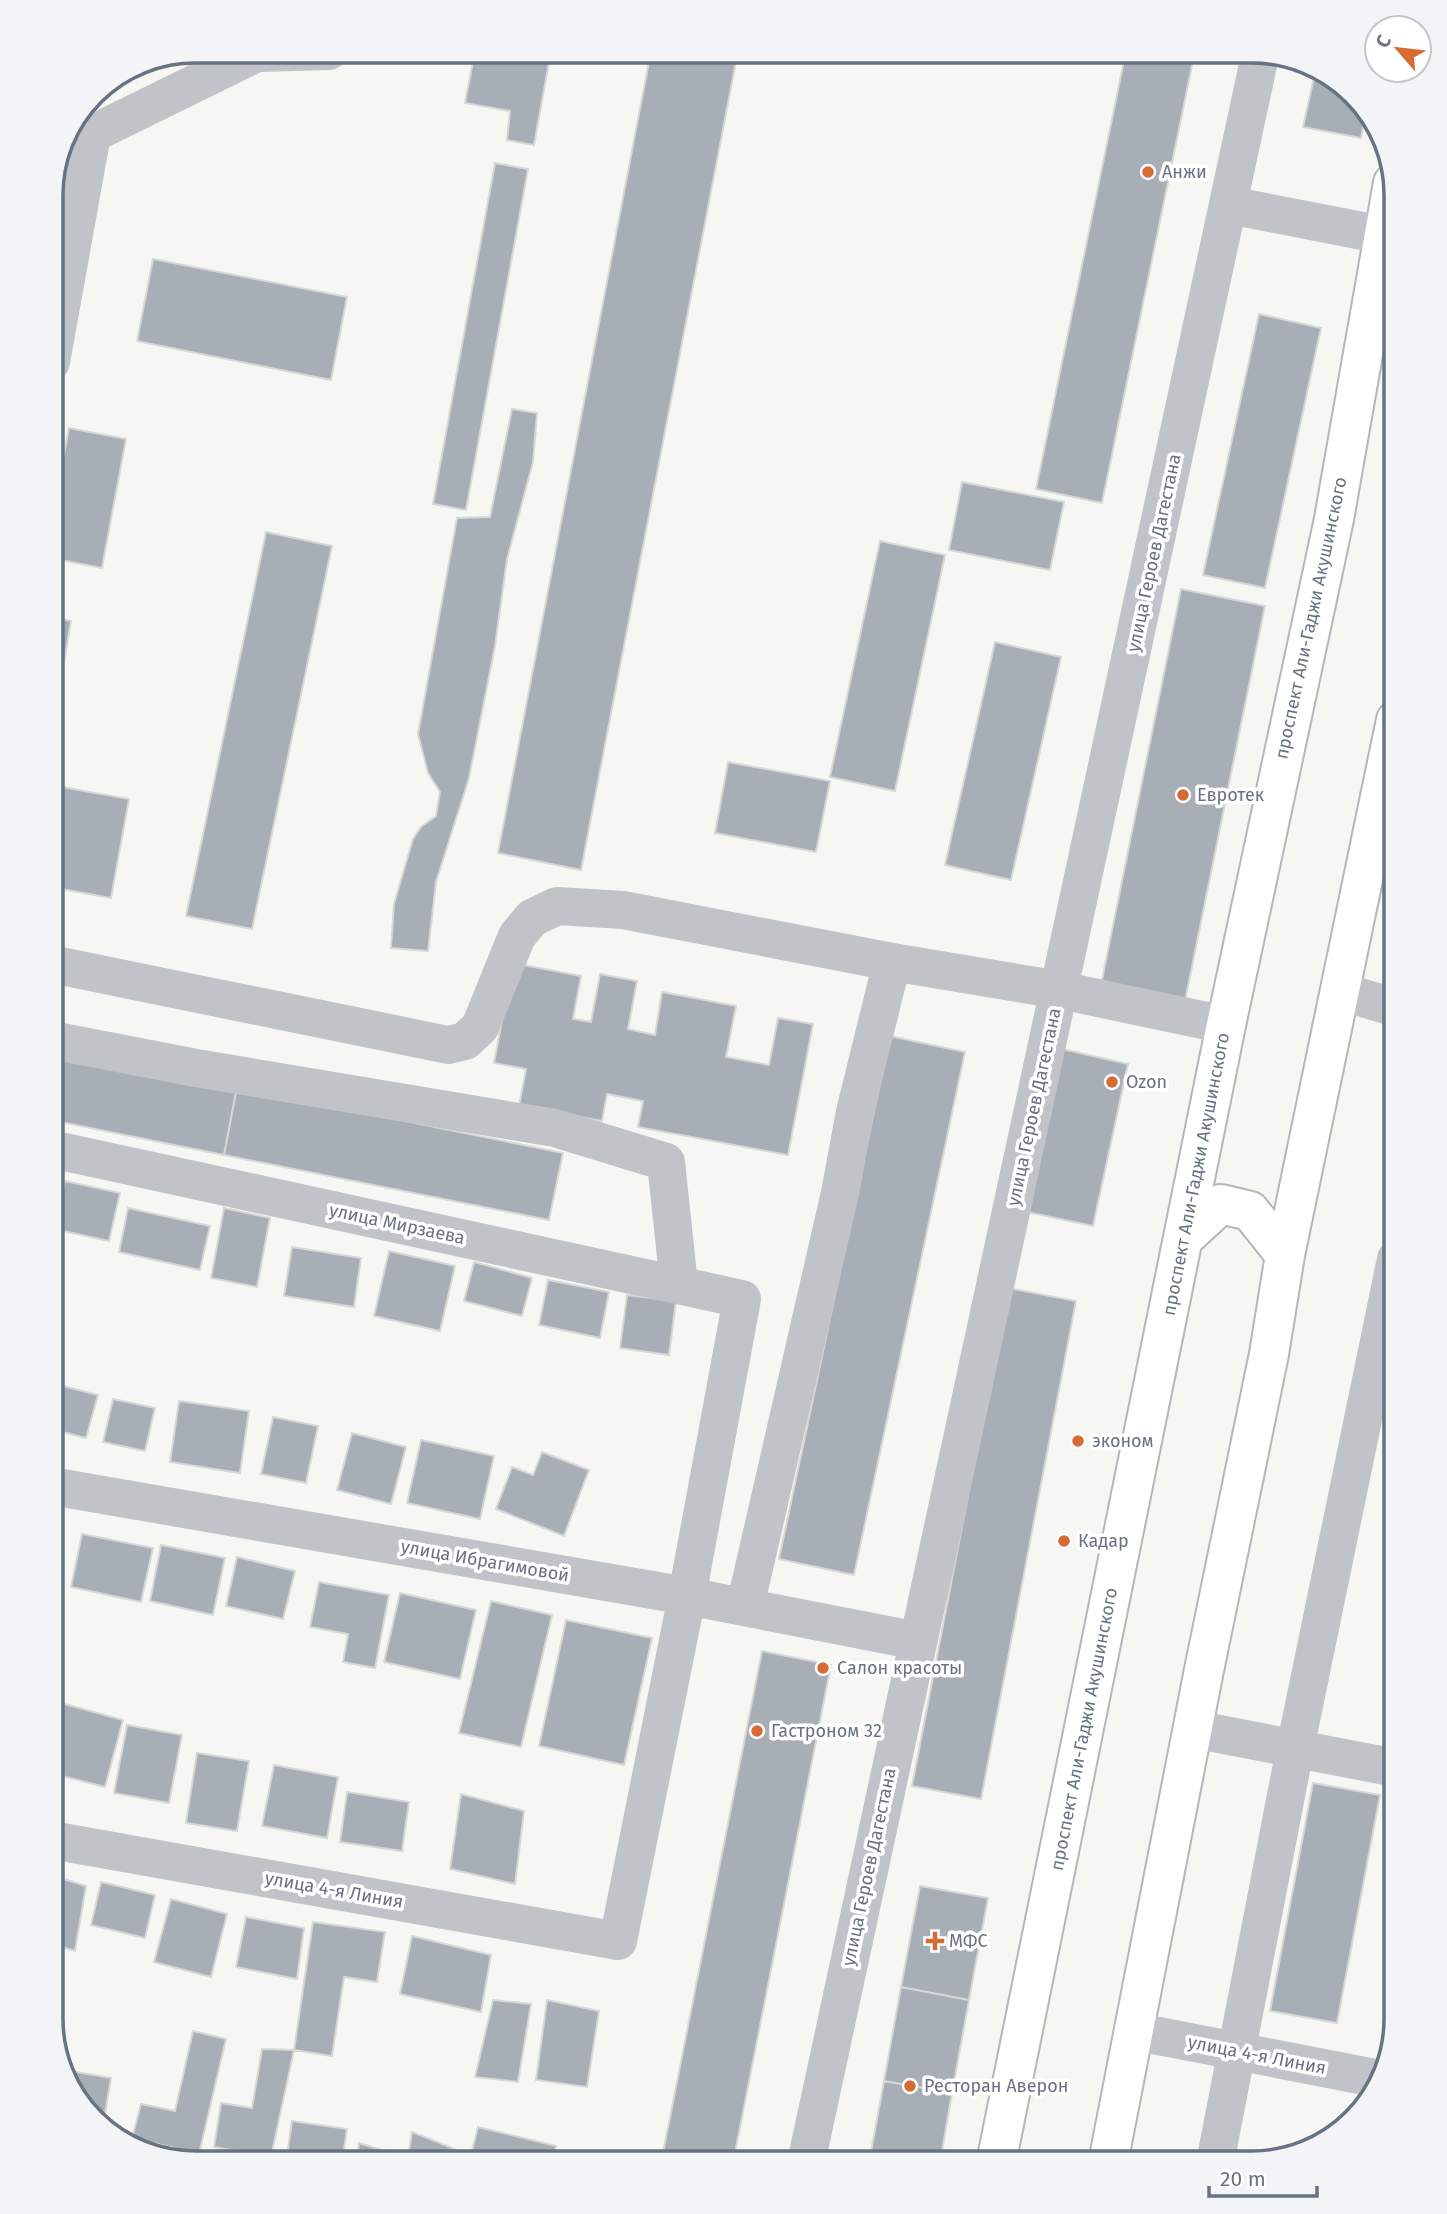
<svg xmlns="http://www.w3.org/2000/svg" width="1447" height="2214" viewBox="0 0 1447 2214" font-family="'Fira Sans',sans-serif">
<rect width="100%" height="100%" fill="#f6f6f3"/>
<path fill="#a8aeb5" stroke="#d7d8d6" stroke-width="2" d="M475,51h76l-17,94 -27,-5 3,-29 -45,-8z
M651,51h87l-157,819 -83,-17z
M1126,51h69l-93,452 -66,-14z
M1316,68l8,2 42,42 -5,26 -58,-11z
M495,163l33,6 -62,341 -33,-6z
M153,259l194,38 -16,83 -194,-39z
M1259,314l62,14 -56,260 -62,-13z
M512,409l25,4 -4,49 -26,97 -12,87 -26,132 -33,104 -8,69 -37,-3 3,-44 19,-65 8,-12 15,-11 4,-24 -12,-19 -10,-39 39,-216 33,-1z
M69,428l57,11 -24,129 -51,-10v-34z
M962,482l102,20 -14,68 -101,-20z
M266,532l66,14 -80,383 -66,-13z
M880,541l65,14 -50,236 -65,-14z
M1181,589l84,17 -80,395 -84,-16z
M51,617l20,4 -20,118z
M995,642l66,15 -50,223 -66,-15z
M728,762l102,19 -14,71 -101,-19z
M51,785l78,14 -18,99 -60,-11z
M513,963l68,13 -8,43 18,3 9,-48 37,7 -9,48 27,6 7,-43 74,14 -10,51 43,8 9,-47 35,6 -25,131 -150,-28 5,-26 -36,-7 -5,27 -83,-15 7,-37 -32,-6z
M890,1036l75,16 -111,523 -75,-16z
M1062,1049l66,15 -35,162 -66,-14z
M51,1050l186,37 -13,68 -173,-35z
M237,1087l326,66 -14,67 -325,-65z
M65,1181l55,12 -11,48 -55,-12z
M128,1208l82,18 -10,44 -81,-18z
M224,1208l46,10 -13,69 -46,-9z
M292,1247l69,11 -7,49 -70,-11z
M389,1251l66,15 -15,65 -66,-15z
M474,1262l58,16 -10,38 -58,-15z
M548,1280l61,12 -9,46 -61,-13z
M1008,1288l68,13 -95,498 -69,-13z
M627,1295l49,6 -7,54 -49,-7z
M51,1383l47,12 -12,43 -35,-9z
M113,1399l42,9 -10,43 -42,-9z
M179,1401l70,10 -9,62 -70,-11z
M273,1417l45,9 -12,57 -45,-9z
M352,1433l54,14 -15,57 -54,-14z
M421,1440l73,16 -14,63 -73,-16z
M542,1452l47,18 -25,66 -68,-27 16,-42 21,8z
M82,1534l71,14 -12,54 -70,-15z
M161,1545l64,13 -12,57 -63,-14z
M237,1557l58,14 -12,48 -57,-13z
M319,1582l70,13 -14,73 -32,-6 5,-28 -38,-7z
M400,1593l76,17 -16,69 -76,-17z
M491,1601l61,14 -31,132 -62,-14z
M566,1620l86,18 -28,127 -85,-19z
M762,1651l69,14 -98,498h-72z
M57,1702l66,18 -18,67 -54,-14v-46z
M127,1725l55,10 -13,68 -55,-10z
M197,1753l52,8 -12,70 -51,-8z
M274,1765l64,12 -11,61 -65,-12z
M1313,1783l67,12 -43,228 -67,-12z
M347,1792l62,10 -7,49 -62,-9z
M461,1794l63,17 -9,73 -65,-15z
M51,1875l35,11 -11,65 -24,-8z
M101,1882l54,13 -10,43 -54,-13z
M920,1886l68,12 -19,102 -68,-13z
M171,1899l56,15 -16,63 -57,-15z
M246,1917l58,11 -7,51 -61,-12z
M313,1922l72,10 -8,50 -33,-5 -12,79 -38,-6z
M412,1936l79,19 -10,57 -81,-18z
M1395,1977l1,42 -9,36 -4,-1z
M901,1987l68,13 -17,93 -68,-12z
M493,2000l38,4 -13,78 -43,-5z
M547,2000l52,11 -12,76 -51,-7z
M193,2031l33,8 -27,115 -67,-16 9,-34 34,7z
M262,2049l32,1 -23,107 -57,-10 7,-44 31,5z
M64,2070l47,8 -8,48 -33,-35z
M884,2081l68,12 -12,70h-71z
M292,2121l55,8 -5,34h-56z
M478,2127l78,19 -4,17h-83z
M412,2132l43,17 -3,14h-45z
M359,2143l48,15 -1,5h-49z"/>
<g fill="none" stroke-linecap="round" stroke-linejoin="round">
<defs>
<path id="major" d="M1184,1238l37,-34 29,7 35,44
M996,2163l230,-1138 108,-506 59,-336
M1108,2163l96,-493 65,-316 16,-99 111,-535"/>
</defs>
<use href="#major" stroke="#b3b7bb" stroke-width="42"/>
<path stroke="#c0c3c7" stroke-width="38" d="M260,53l69,-2
M66,136l26,-2 169,-83
M1229,205l154,30
M51,362l41,-228
M51,964l397,81 17,-4 15,-14 37,-91 15,-18 25,-12 66,4 269,52 168,28 166,35
M1340,991l56,17
M51,1040l145,28 359,60 111,34 13,123
M51,1486l636,110 231,45
M745,1607l95,-414 15,-81 37,-150
M1193,1729l203,39
M51,1840l567,101 69,-345 55,-297 -691,-150
M1133,2031l247,48
M806,2163l455,-2112
M1215,2163l80,-414 101,-490"/>
<use href="#major" stroke="#fff" stroke-width="38"/>
</g>
<g fill="#d66c33" stroke="#fff" stroke-width="2.5">
<circle cx="1148" cy="172" r="7"/>
<circle cx="1183" cy="795" r="7"/>
<circle cx="1112" cy="1082" r="7"/>
<circle cx="1078" cy="1441" r="7"/>
<circle cx="1064" cy="1541" r="7"/>
<circle cx="823" cy="1668" r="7"/>
<circle cx="757" cy="1731" r="7"/>
<path d="M931.5 1930.5h7v7h7v7h-7v7h-7v-7h-7v-7h7z"/>
<circle cx="910" cy="2086" r="7"/>
</g>
<g text-anchor="middle" dominant-baseline="central" stroke-width="7" stroke-linejoin="round" paint-order="stroke">
<g font-size="18" fill="#677382" stroke="#fff" text-anchor="start">
<text x="1162" y="172">Анжи</text>
<text x="1197" y="795">Евротек</text>
<text x="1126" y="1082">Ozon</text>
<text x="1092" y="1441">эконом</text>
<text x="1078" y="1541">Кадар</text>
<text x="837" y="1668">Салон красоты</text>
<text x="771" y="1731">Гастроном 32</text>
<text x="949" y="1941">МФС</text>
<text x="924" y="2086">Ресторан Аверон</text>
</g>
<g font-size="18" fill="#677382" stroke="#fff">
<text transform="translate(1154 553) rotate(-78)">улица Героев Дагестана</text>
<text transform="translate(1311 618) rotate(-78)">проспект Али-Гаджи Акушинского</text>
<text transform="translate(1034 1107) rotate(-78)">улица Героев Дагестана</text>
<text transform="translate(1196 1174) rotate(-79)">проспект Али-Гаджи Акушинского</text>
<text transform="translate(397 1224) rotate(12)">улица Мирзаева</text>
<text transform="translate(485 1561) rotate(10)">улица Ибрагимовой</text>
<text transform="translate(1084 1729) rotate(-79)">проспект Али-Гаджи Акушинского</text>
<text transform="translate(869 1867) rotate(-78)">улица Героев Дагестана</text>
<text transform="translate(334 1890) rotate(10)">улица 4-я Линия</text>
<text transform="translate(1257 2055) rotate(11)">улица 4-я Линия</text>
</g>
</g>
<path d="M0 0H1447V2214H0ZM195 63H1252A132 132 0 0 1 1384 195V2019A132 132 0 0 1 1252 2151H195A132 132 0 0 1 63 2019V195A132 132 0 0 1 195 63Z" fill="#f3f4f5" fill-rule="evenodd"/>
<path fill="none" stroke="#677382" stroke-width="3.5" d="M195 63H1252A132 132 0 0 1 1384 195V2019A132 132 0 0 1 1252 2151H195A132 132 0 0 1 63 2019V195A132 132 0 0 1 195 63Z"/>
<g transform="translate(1398 49) rotate(298)"><circle r="33" fill="#ffffff" stroke="#c2c7cd" stroke-width="2"/>
<path d="M0-5L12 26L0 18L-12 26Z" fill="#d66c33"/>
<text y="-10" font-size="19" font-weight="bold" text-anchor="middle" fill="#677382">С</text>
</g>
<path d="M1209 2186v10h108v-10" fill="none" stroke="#677382" stroke-width="3.5"/>
<text x="1220" y="2186" font-size="21" fill="#677382" stroke="#ffffff" stroke-width="5" paint-order="stroke">20 m</text>
</svg>
